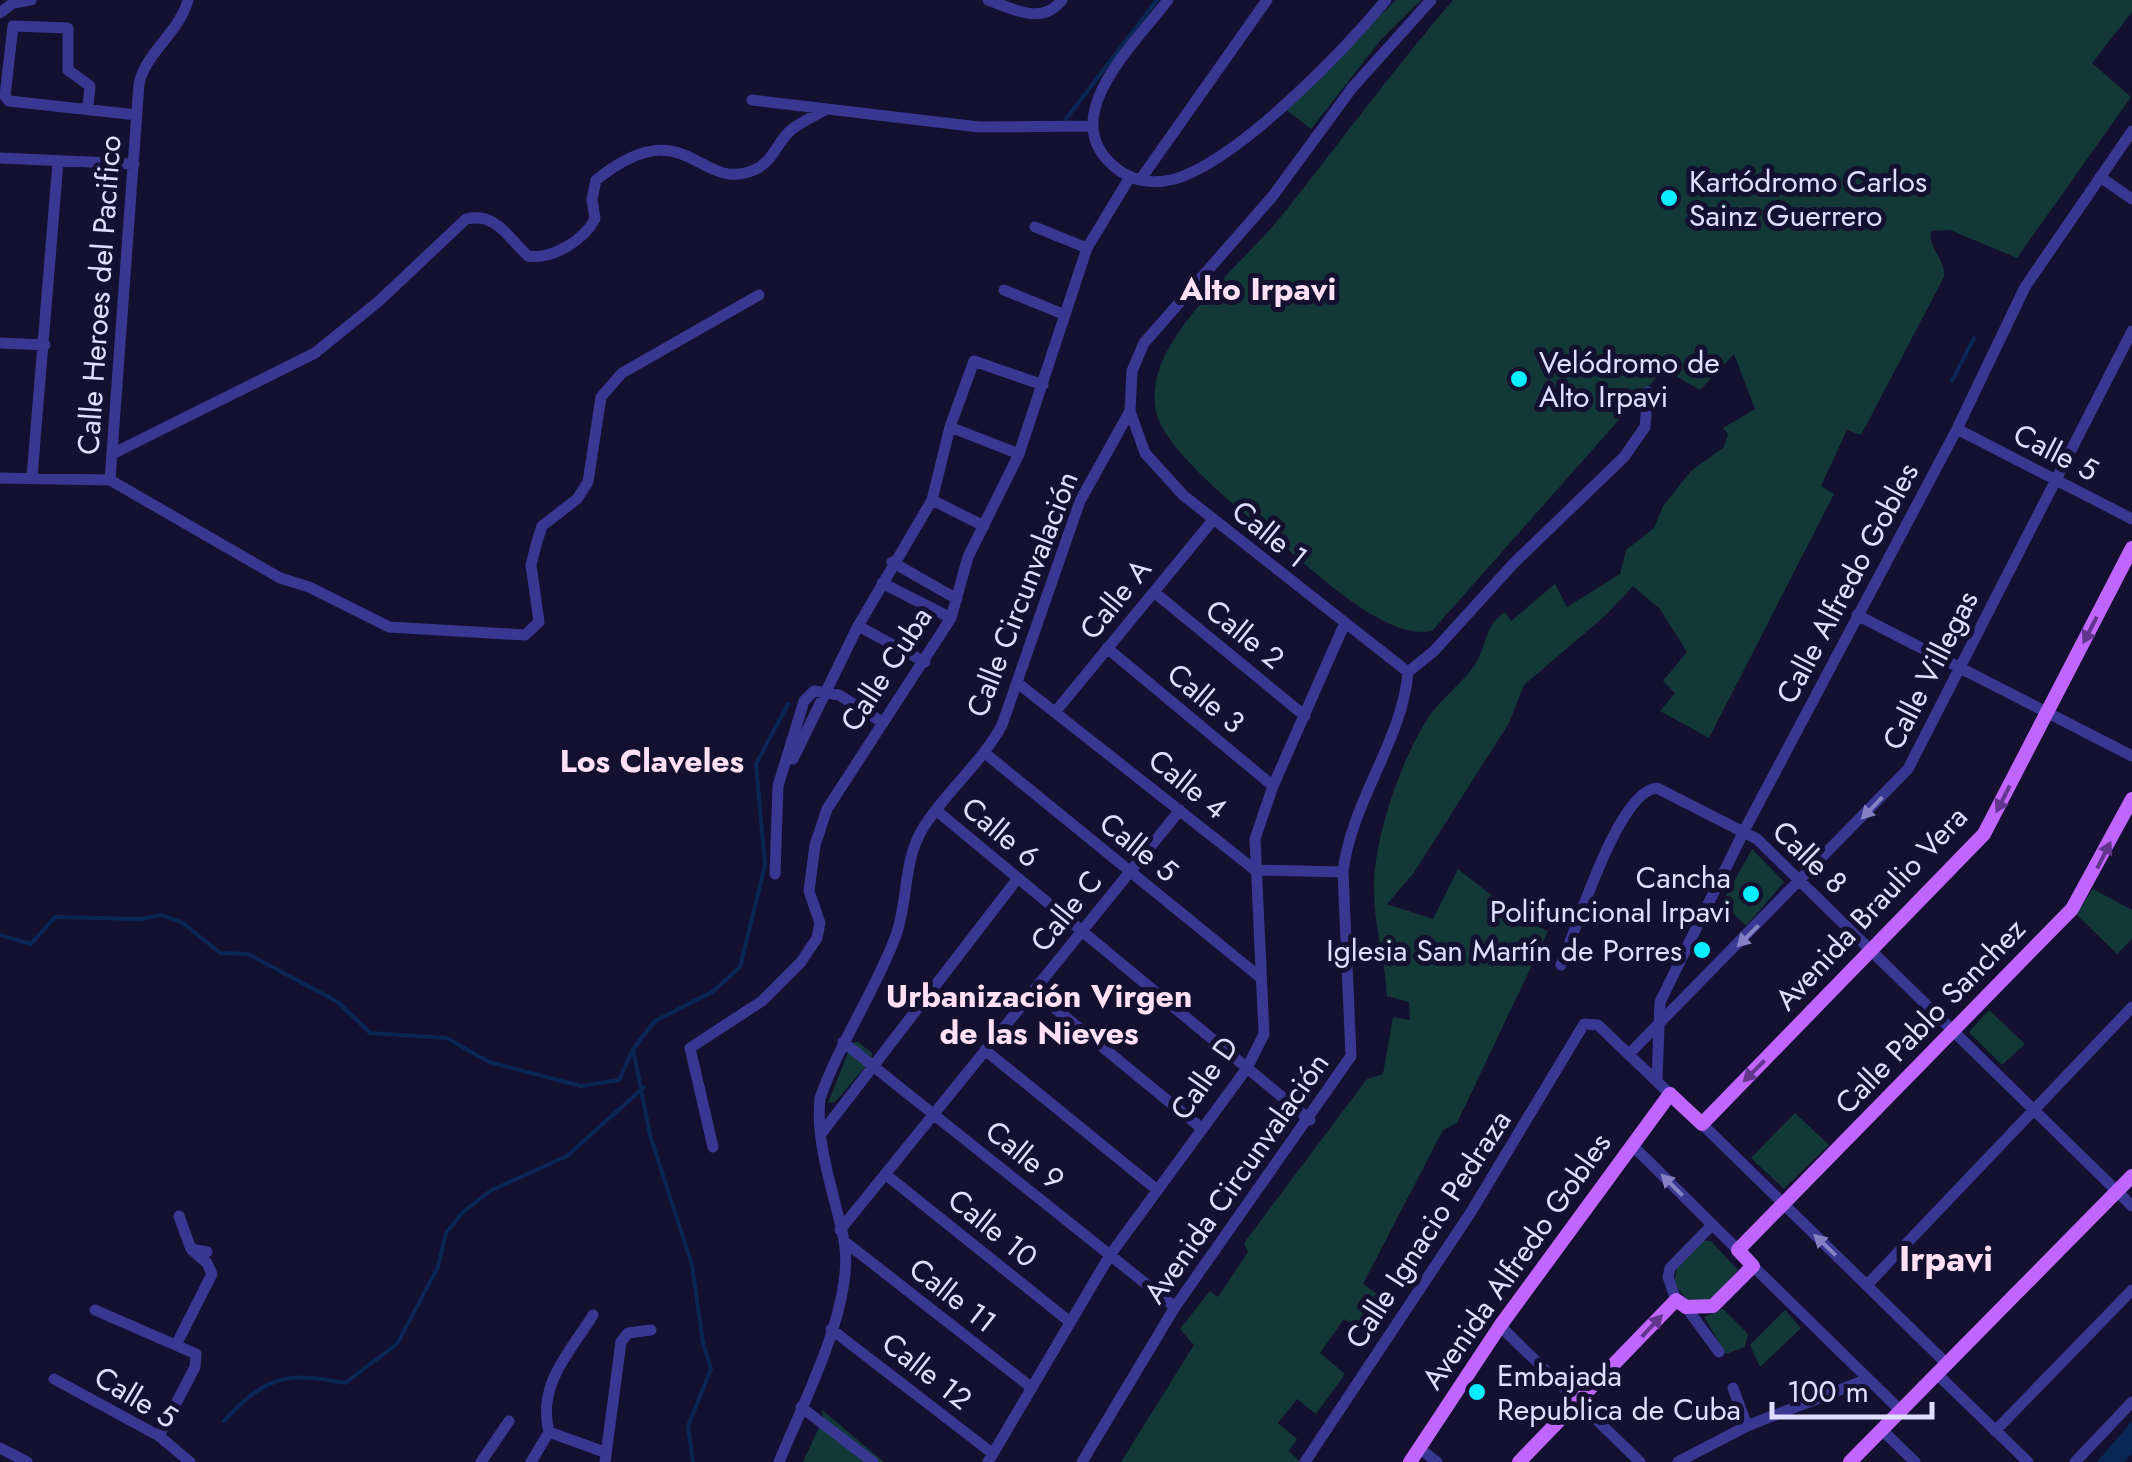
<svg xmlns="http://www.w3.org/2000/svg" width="2132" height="1462" viewBox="0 0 2132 1462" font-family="Jost,sans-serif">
<rect width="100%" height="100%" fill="#14102f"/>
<path fill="#123937" d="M1396,0h25l-41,41 -69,88 -27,-21z
M1453,0h679v12l-40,51 39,34 -114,161 -67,-28 -19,1c-3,18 15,28 13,46l-83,158 -14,-5 -26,56 13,8 -125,244 -49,-27 15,-18 -12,-12 24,-29 -27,-43 -27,-23 -27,29 -82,70 -15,38 -96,151 -26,30 46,15 25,-50 33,26 6,13 51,23 -91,192 -14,7 -80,154 29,20 -23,32 -25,-17 -24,34 25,21 -29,40 -19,-15 -19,24 19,16 -8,12 11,11h-179l73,-117 -14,-16 30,-38 8,6 30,-45 -4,-9 123,-164 16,-5 10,-57 17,3 -1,-18 -22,-6c-2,-37 -13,-70 -13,-107 -1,-49 28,-133 56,-174 12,-16 29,-30 42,-46 16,-20 10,-42 33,-57l6,9 44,-37 12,23 53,-33 6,-24 28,-22 9,-22 28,-35 33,-24 4,-13 -5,-6 32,-19 -21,-55 -34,36 -36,-21 -232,262c-44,10 -114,-56 -147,-84 -33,-27 -121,-95 -129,-136 -5,-22 3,-47 14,-65 32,-54 80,-90 118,-138 55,-70 107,-140 165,-208z
M1752,849l32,33 -38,44 -24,-23z
M2093,889l39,21v29l-15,15 -41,-40z
M1989,1010l36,34 -23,21 -33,-33z
M858,1042l14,11v6l-37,43 -7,1 24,-60z
M1795,1113l34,32 -45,44 -33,-31z
M1702,1241h9l27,29 -26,31h-24l-14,-18 3,-15z
M1723,1309l25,25 -3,13 -19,7 -22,-37z
M1785,1310l16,18 -41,39 -10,-22z
M822,1410l62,52h-81l20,-43z"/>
<path fill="#092754" d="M2132,1421v33l-8,8h-27z"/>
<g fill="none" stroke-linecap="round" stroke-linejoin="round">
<path stroke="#092754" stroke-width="4" d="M1066,119l91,-119
M1952,381l22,-43
M0,935l31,9 24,-27 86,2 21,-4 21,8 37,30 28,1 90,48 32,31 77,5 42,24 92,24 38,-6 14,-31
M224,1421c40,-44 63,-50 121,-38l52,-39 41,-77 8,-34 17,-21 27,-21 77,-35 77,-69
M693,1462l-5,-36 23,-57 -8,-26 -11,-78 -42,-130 -17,-86 22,-28 57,-29 28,-25 25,-102 -9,-101 32,-60"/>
<path stroke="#383791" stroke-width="11" d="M988,0c26,9 54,26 74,0
M1168,0c-34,45 -118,121 -48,171 20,14 45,13 66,4 63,-27 155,-121 200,-175
M0,13l13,-10 18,-3
M752,100l227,27 112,-1
M88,107l2,-21 -22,-16v-42l-55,-2 -8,70 4,5 128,14
M0,158l134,6
M2100,177l32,22
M1140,180l127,-180
M1035,227l52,21
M1004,290l59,24
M0,343l45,2
M950,427l69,27
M1957,429l175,90
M114,453l201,-100 64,-52 87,-82c31,-7 42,19 62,37 24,4 56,-16 67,-37l-3,-20 4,-19c91,-73 102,14 158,-10 19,-8 23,-28 37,-40 10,-8 23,-14 34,-20
M32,477l26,-315
M0,478l110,2 170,98 29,9 80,40 136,8 14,-13 -8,-57 5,-20 6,-19 35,-27 11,-17 13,-85 21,-24 137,-78
M110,480l29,-396c6,-31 40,-51 49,-84
M932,500l52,26
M892,562l65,37
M882,583l69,35
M1154,592l151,124
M1857,615l275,141
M858,626l67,36
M1107,648l166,138
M1408,672l-225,-177 -38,-42 -15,-42 2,-40 12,-28 128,-146 80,-109 79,-88
M1408,672l26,-21 80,-88 110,-106 21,-30 3,-35
M1019,684l236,186 88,2
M1056,711l157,-191
M986,754l275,224
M793,759l65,-133 74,-126 18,-73 24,-66 69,24
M937,811l373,309
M775,874l3,-88 26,-85 10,-10 25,4 43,27
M1561,965c15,-34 57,-175 96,-177l100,51 375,367
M1034,991l166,136
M843,1042l332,265
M985,1050l171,139
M1630,1053l278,-284 224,-438
M1657,1079l3,-77 85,-173 212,-400 68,-142 107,-156
M1702,1124l246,241
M821,1134l197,-256
M1632,1145l106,105
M713,1147l-23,-99 72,-47 39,-39 16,-24 3,-15 -11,-32 6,-46 12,-36 124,-191 17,-61 51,-103 68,-206 43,-71
M885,1174l185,148
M179,1216l12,33 16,3
M840,1230l340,-420
M844,1241l188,147
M1753,1266l148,145
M1867,1285l265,-278
M1676,1300l-8,-23 2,-9 42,-43
M1686,1307l33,45
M95,1310l101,44 -1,13 -36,69
M1500,1326l140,136
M831,1329l161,124
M177,1343l35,-69 -5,-11 -16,-14
M1938,1375l90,87
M54,1379l105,57 31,26
M1733,1388l14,38
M801,1407l72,55
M1882,1430l33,32
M1995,1431l137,-141
M549,1432c-12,-47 20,-79 44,-117
M549,1432l55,20
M0,1448l27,14
M1419,1448l18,14
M481,1462l28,-41
M531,1462l18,-30
M605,1462l16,-120 7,-9 23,-3
M779,1462c23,-57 77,-159 65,-221 -9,-46 -29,-96 -24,-143 20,-56 54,-105 75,-160 14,-36 7,-75 28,-110 23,-37 58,-64 79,-103l78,-224 50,-90
M988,1462l122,-207 137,-187 17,-34 -9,-195 18,-53 71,-161
M1082,1462l93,-155 176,-251 -8,-184c8,-70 60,-133 65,-200
M1305,1462l166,-250 113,-188 14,1 72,69
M1678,1462l69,-36 121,-47
M2075,1462l57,-60"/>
<path stroke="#c165ff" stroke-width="14" d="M1410,1462l90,-136 170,-232 32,30 282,-290 148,-286
M1519,1462l157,-162 10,7 27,-1 40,-40 -15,-16 334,-341 60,-110
M1850,1462l282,-286"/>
</g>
<defs><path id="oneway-solid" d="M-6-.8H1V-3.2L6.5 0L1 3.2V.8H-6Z" transform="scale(2.5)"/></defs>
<g fill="#62368d">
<use href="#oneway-solid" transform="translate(2090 630) rotate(117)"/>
<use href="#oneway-solid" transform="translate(2003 799) rotate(117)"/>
<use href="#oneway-solid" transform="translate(2104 855) rotate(-63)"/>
<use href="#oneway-solid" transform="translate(1754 1071) rotate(135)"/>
<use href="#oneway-solid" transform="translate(1652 1326) rotate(-47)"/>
</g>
<g fill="#8482c2">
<use href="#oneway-solid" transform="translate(1872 808) rotate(134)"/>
<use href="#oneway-solid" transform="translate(1748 936) rotate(135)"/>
<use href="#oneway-solid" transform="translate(1672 1185) rotate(-135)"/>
<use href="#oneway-solid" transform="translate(1825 1245) rotate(-136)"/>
</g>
<g fill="#0aedff" stroke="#14102f" stroke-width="4">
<circle cx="1669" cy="198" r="10"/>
<circle cx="1519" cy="379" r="10"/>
<circle cx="1751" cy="894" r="10"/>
<circle cx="1702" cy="950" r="10"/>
<circle cx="1477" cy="1392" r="10"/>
</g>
<g text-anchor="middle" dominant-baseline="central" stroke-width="10" stroke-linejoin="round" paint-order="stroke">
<g font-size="30" fill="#e0deff" stroke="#14102f" text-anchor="start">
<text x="1689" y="181">Kartódromo Carlos<tspan x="1689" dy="34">Sainz Guerrero</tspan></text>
<text x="1539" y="362">Velódromo de<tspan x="1539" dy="34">Alto Irpavi</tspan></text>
<text x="1731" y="877" text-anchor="end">Cancha<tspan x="1731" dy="34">Polifuncional Irpavi</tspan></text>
<text x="1682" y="950" text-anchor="end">Iglesia San Martín de Porres</text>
<text x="1497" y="1375">Embajada<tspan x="1497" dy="34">Republica de Cuba</tspan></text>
</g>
<g font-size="30" fill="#e0deff" stroke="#14102f">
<text transform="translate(99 295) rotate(-86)">Calle Heroes del Pacifico</text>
<text transform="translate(2056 452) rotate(27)">Calle 5</text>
<text transform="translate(1270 534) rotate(39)">Calle 1</text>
<text transform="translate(1847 583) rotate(-62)">Calle Alfredo Gobles</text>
<text transform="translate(1022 594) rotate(-69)">Calle Circunvalación</text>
<text transform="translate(1115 599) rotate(-51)">Calle A</text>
<text transform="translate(1245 634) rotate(39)">Calle 2</text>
<text transform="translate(886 669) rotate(-57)">Calle Cuba</text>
<text transform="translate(1930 670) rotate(-63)">Calle Villegas</text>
<text transform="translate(1206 698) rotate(40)">Calle 3</text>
<text transform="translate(1188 784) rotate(39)">Calle 4</text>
<text transform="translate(1001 832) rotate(40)">Calle 6</text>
<text transform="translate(1139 847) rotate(39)">Calle 5</text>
<text transform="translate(1810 857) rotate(44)">Calle 8</text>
<text transform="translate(1871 908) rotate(-47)">Avenida Braulio Vera</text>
<text transform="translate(1066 911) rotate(-51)">Calle C</text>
<text transform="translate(1930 1016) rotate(-46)">Calle Pablo Sanchez</text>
<text transform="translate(1204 1078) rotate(-55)">Calle D</text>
<text transform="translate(1025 1155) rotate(39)">Calle 9</text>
<text transform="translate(1236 1178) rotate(-55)">Avenida Circunvalación</text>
<text transform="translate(993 1228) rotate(39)">Calle 10</text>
<text transform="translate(1428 1229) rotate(-57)">Calle Ignacio Pedraza</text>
<text transform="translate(1516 1261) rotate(-55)">Avenida Alfredo Gobles</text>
<text transform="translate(953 1295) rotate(38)">Calle 11</text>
<text transform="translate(927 1371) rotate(38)">Calle 12</text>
<text transform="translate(136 1397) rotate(31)">Calle 5</text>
</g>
<g font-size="32" font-weight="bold" fill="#ffe0f4" stroke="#14102f">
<text x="1258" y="289">Alto Irpavi</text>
<text x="652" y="761">Los Claveles</text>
<text x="1039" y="996">Urbanización Virgen<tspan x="1039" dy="37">de las Nieves</tspan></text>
</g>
<g font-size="35" font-weight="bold" fill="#ffe0f4" stroke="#14102f">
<text x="1946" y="1259">Irpavi</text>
</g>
</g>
<path d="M1772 1402v15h160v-15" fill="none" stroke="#e0deff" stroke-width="5"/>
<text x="1787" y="1402" font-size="30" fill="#e0deff" stroke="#14102f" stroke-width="8" paint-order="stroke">100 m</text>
</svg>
